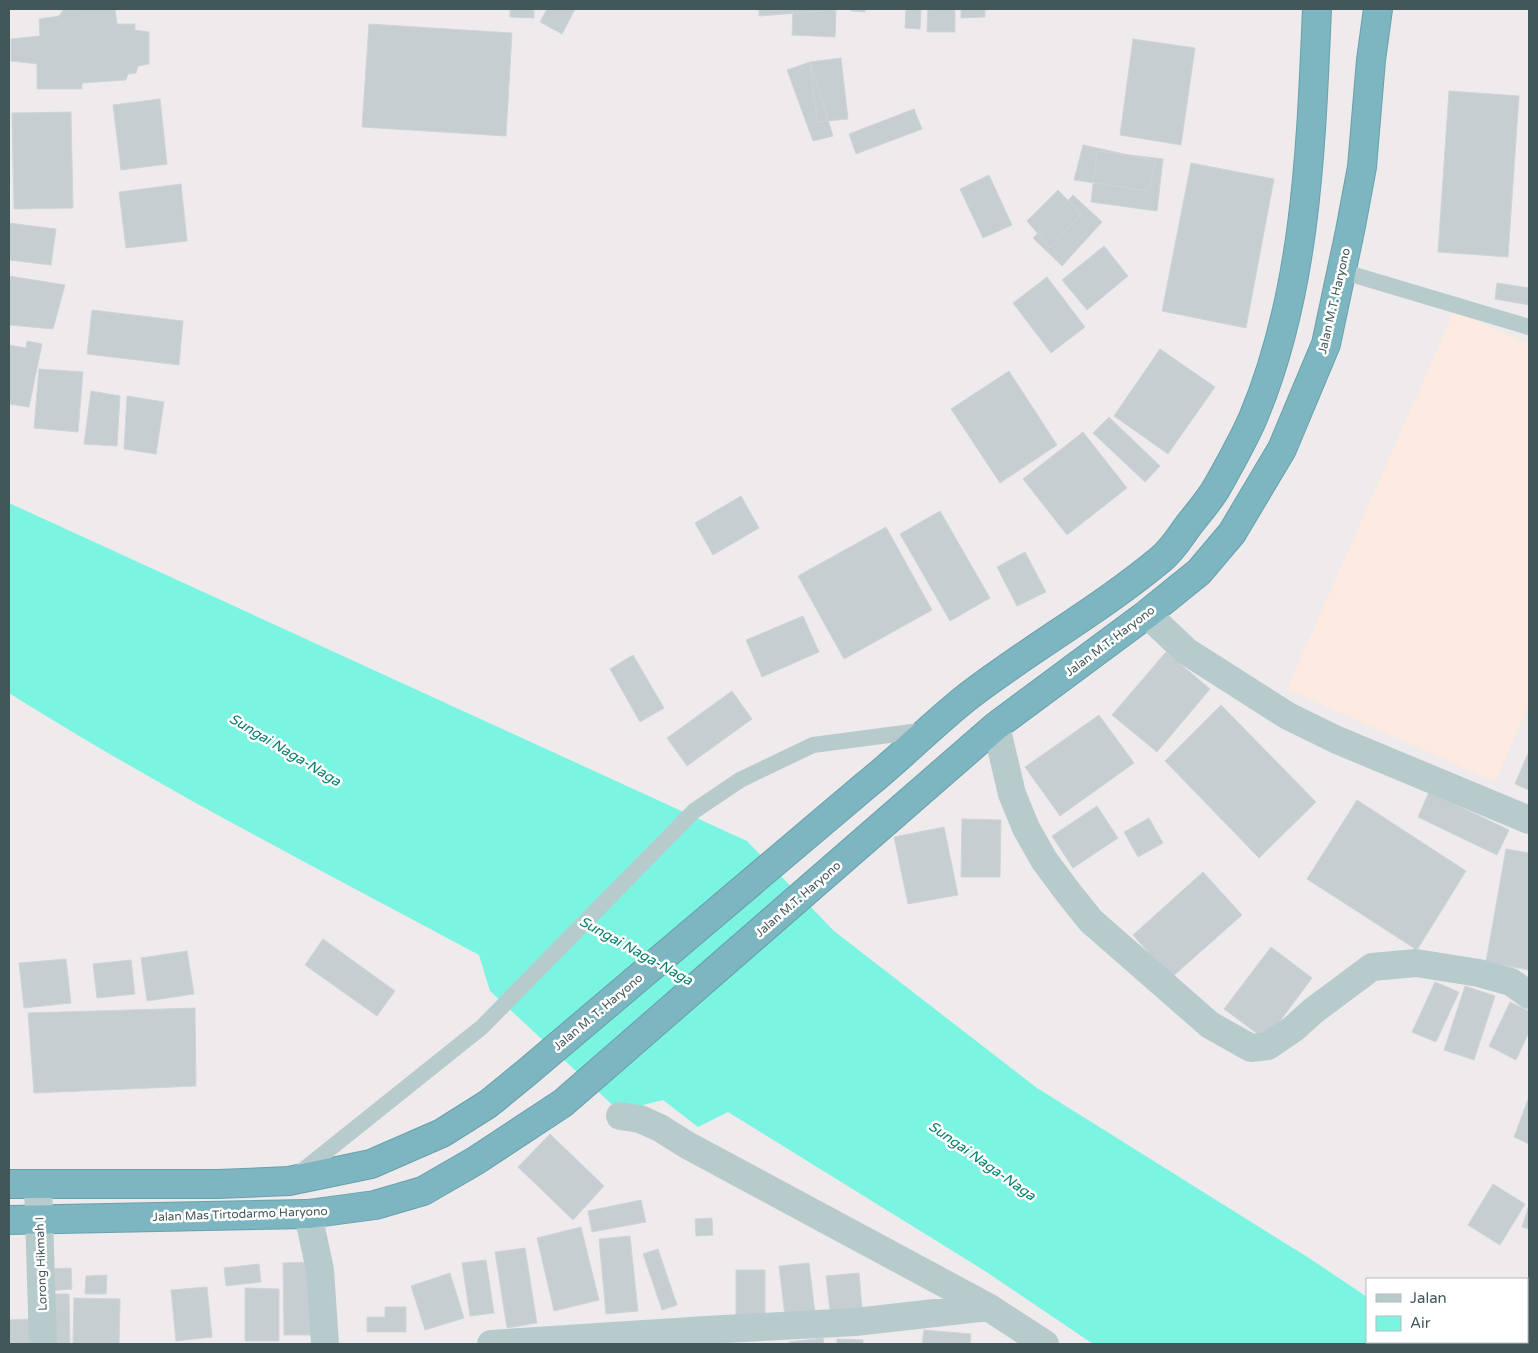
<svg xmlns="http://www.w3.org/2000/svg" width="1538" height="1353" viewBox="0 0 1538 1353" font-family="'Varela Round',sans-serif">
<rect width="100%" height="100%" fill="#efebec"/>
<path fill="#fdeae0" d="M1454,311l75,33v360l-34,78 -208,-93z"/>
<path fill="#7bf5e2" d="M9,503l738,338 87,90 203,157 272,170 58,39v45h67l4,2h-345l-108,-73 -257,-159 -30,15 -35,-27 -44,11 -129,-120 -11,-36c-158,-85 -318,-166 -470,-262z"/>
<path fill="#c7ced1" stroke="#ced5d8" d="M115,9l2,15h18v6l14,2v32l-11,2 -2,7 -8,1 -2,6 -44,3v6h-45v-25l-26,-3v-22l29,-3 -1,-17 20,-3 4,-6z
M510,9h24v9l-24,-1z
M547,9h28l-13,25 -22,-12z
M759,9h64v2l-64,5z
M793,9h43l-1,28 -43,-2z
M851,9h14v3l-14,-1z
M906,9h15l-1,20 -15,-1z
M928,9h27v23h-28z
M961,9h24v8l-24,1z
M369,24l143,9 -6,103 -144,-9z
M1133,39l62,9 -14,97 -61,-10z
M841,58l7,61 -31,3 -7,-60z
M810,62l23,74 -20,5 -26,-71z
M1449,91l70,5 -11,161 -70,-5z
M160,99l7,65 -46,6 -8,-65z
M914,109l8,20 -66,25 -7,-20z
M71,112l2,96 -59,1 -2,-96z
M1083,145l73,16 -7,30 -75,-11z
M1097,151l66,8 -6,52 -66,-9z
M1191,163l83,16 -28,149 -84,-17z
M989,175l23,50 -29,13 -23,-49z
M181,184l6,57 -61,7 -7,-56z
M1058,190l23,24 -31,34 -23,-27z
M1073,195l29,27 -40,44 -29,-28z
M9,223l47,6 -5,36 -42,-5z
M1104,246l24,30 -41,34 -25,-30z
M9,276l56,9 -12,44 -44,-4z
M1047,277l38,50 -34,26 -38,-50z
M1497,283l32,5v17l-34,-6z
M92,310l91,11 -4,44 -92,-11z
M27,341l15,3 -13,63 -20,-3v-59l17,3z
M1160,349l55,38 -47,67 -54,-38z
M39,369l44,3 -5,60 -44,-4z
M1009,371l48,74 -57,38 -49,-74z
M91,391l29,5 -3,50 -33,-2z
M127,396l37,6 -8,52 -32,-5z
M1109,417l51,49 -15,16 -52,-49z
M1083,432l44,56 -60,47 -44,-56z
M741,496l18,32 -46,27 -18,-32z
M940,511l50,87 -40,23 -50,-87z
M886,527l46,83 -88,49 -46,-83z
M1025,552l21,40 -29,14 -20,-39z
M803,616l16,36 -57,25 -16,-37z
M1166,652l44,37 -53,63 -45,-37z
M633,655l31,53 -24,14 -30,-53z
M732,691l20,28 -65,47 -20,-28z
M1221,705l95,97 -57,56 -94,-97z
M1099,715l35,48 -74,53 -35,-49z
M1529,751v39l-14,-6z
M1429,792l80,38 -12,25 -79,-38z
M1357,800l109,71 -49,79 -110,-71z
M1097,806l21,32 -45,30 -21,-32z
M1149,818l14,25 -25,14 -14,-25z
M962,819l39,1 -1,57h-39z
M944,827l14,68 -50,9 -14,-67z
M1506,849l23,4v117l-43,-8z
M1203,872l39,43 -71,63 -38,-43z
M323,939l72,52 -18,25 -72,-51z
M1271,947l41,31 -46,62 -42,-31z
M187,951l7,43 -47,7 -6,-43z
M66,959l5,44 -47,5 -5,-45z
M131,960l4,34 -38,4 -4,-34z
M1435,982l24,10 -23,50 -24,-10z
M1465,986l30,10 -21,64 -30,-10z
M1510,1002l19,9v21l-13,28 -27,-14z
M195,1008l1,78 -162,7 -6,-80z
M1529,1097v47l-15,-7z
M550,1134l54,52 -31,34 -55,-53z
M1493,1184l32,20 -25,41 -32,-20z
M641,1200l5,22 -54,10 -4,-21z
M1529,1205v24l-7,-2z
M712,1218l1,17 -17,1 -1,-17z
M581,1227l18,73 -45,11 -17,-73z
M630,1236l8,75 -32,3 -7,-75z
M525,1248l12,75 -30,5 -12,-76z
M658,1249l19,56 -15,5 -19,-56z
M486,1260l8,53 -24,3 -8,-53z
M313,1262l1,73h-30l-1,-72z
M809,1263l6,50 -30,3 -6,-50z
M259,1264l2,18 -35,4 -2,-18z
M71,1268l1,21 -25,2v-22z
M736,1270h29v48h-29z
M450,1273l14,45 -39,12 -14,-44z
M859,1273l3,35 -32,3 -4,-35z
M107,1275l-1,19h-21l1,-18z
M207,1287l5,50 -36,4 -5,-51z
M245,1288l34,1v52h-34z
M47,1294h22l1,50h-23z
M74,1298l46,1 -1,45h-46z
M385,1307h21v25h-39v-15h18z
M29,1319l1,25h-21v-24z
M924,1330l47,4 -1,10h-48z
M823,1338l1,6h-34l-1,-2z
M837,1339l26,1v4h-26z"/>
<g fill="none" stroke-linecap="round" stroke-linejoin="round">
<defs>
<path id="highway" d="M9,1184h209l71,-3 82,-17 71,-31 46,-29 38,-31c113,-96 226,-191 339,-287 35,-28 66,-60 101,-88 63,-49 134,-88 195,-139 11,-9 19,-22 27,-33 10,-13 21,-25 29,-39 13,-23 26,-46 36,-69 54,-128 58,-273 64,-409
M9,1220l299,-6 67,-9 48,-14 52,-30 88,-58 433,-377 151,-112 52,-42 33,-39 50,-84 44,-105 24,-113 12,-64 9,-107 7,-51"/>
</defs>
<use href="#highway" stroke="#68a1ac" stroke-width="30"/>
<path stroke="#b7cbcd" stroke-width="16" d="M1341,271l188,56
M297,1175l185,-148 212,-216 46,-31 73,-35 114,-15"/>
<path stroke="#b7cbcd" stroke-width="28" d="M1147,614l39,37 102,65 49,24 192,80
M996,726l16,68 14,34 18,32 23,31 24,30 119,104 41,23 17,-2 25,-17 20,-18 59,-44 44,-4 63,10 32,9 18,13
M620,1116l20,3 20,9 27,17 301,162 57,37
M38,1184l5,160
M308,1214l12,56 5,74
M491,1344l215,-14 149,-8 133,-15"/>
<use href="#highway" stroke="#7db6c1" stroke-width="28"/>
</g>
<g text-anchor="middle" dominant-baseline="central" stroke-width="5" stroke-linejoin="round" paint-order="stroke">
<g font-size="12" fill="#42575a" stroke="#fff">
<text transform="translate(1334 301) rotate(-77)">Jalan M.T. Haryono</text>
<text transform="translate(1110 641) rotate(-37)">Jalan M.T. Haryono</text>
<text transform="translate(798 899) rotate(-41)">Jalan M.T. Haryono</text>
<text transform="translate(598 1012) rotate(-40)">Jalan M. T. Haryono</text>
<text transform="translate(240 1214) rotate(-2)">Jalan Mas Tirtodarmo Haryono</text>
<text transform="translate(41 1264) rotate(-92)">Lorong Hikmah I</text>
</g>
<g font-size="14" font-style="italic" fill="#05806d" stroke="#fff">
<text transform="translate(285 750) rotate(31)">Sungai Naga-Naga</text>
<text transform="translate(636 951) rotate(29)">Sungai Naga-Naga</text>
<text transform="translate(982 1161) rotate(35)">Sungai Naga-Naga</text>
</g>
</g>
<rect width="1538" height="1353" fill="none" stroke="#42575a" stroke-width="20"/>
<rect x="1366" y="1278" width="162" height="65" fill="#ffffff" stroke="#b3bcbd"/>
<rect x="1376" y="1294" width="25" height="8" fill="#b7cbcd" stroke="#b3bcbd"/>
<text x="1410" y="1303" font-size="15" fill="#42575a">Jalan</text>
<rect x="1376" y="1316" width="25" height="15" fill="#7bf5e2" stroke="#b3bcbd"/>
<text x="1410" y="1328" font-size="15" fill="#42575a">Air</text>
</svg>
